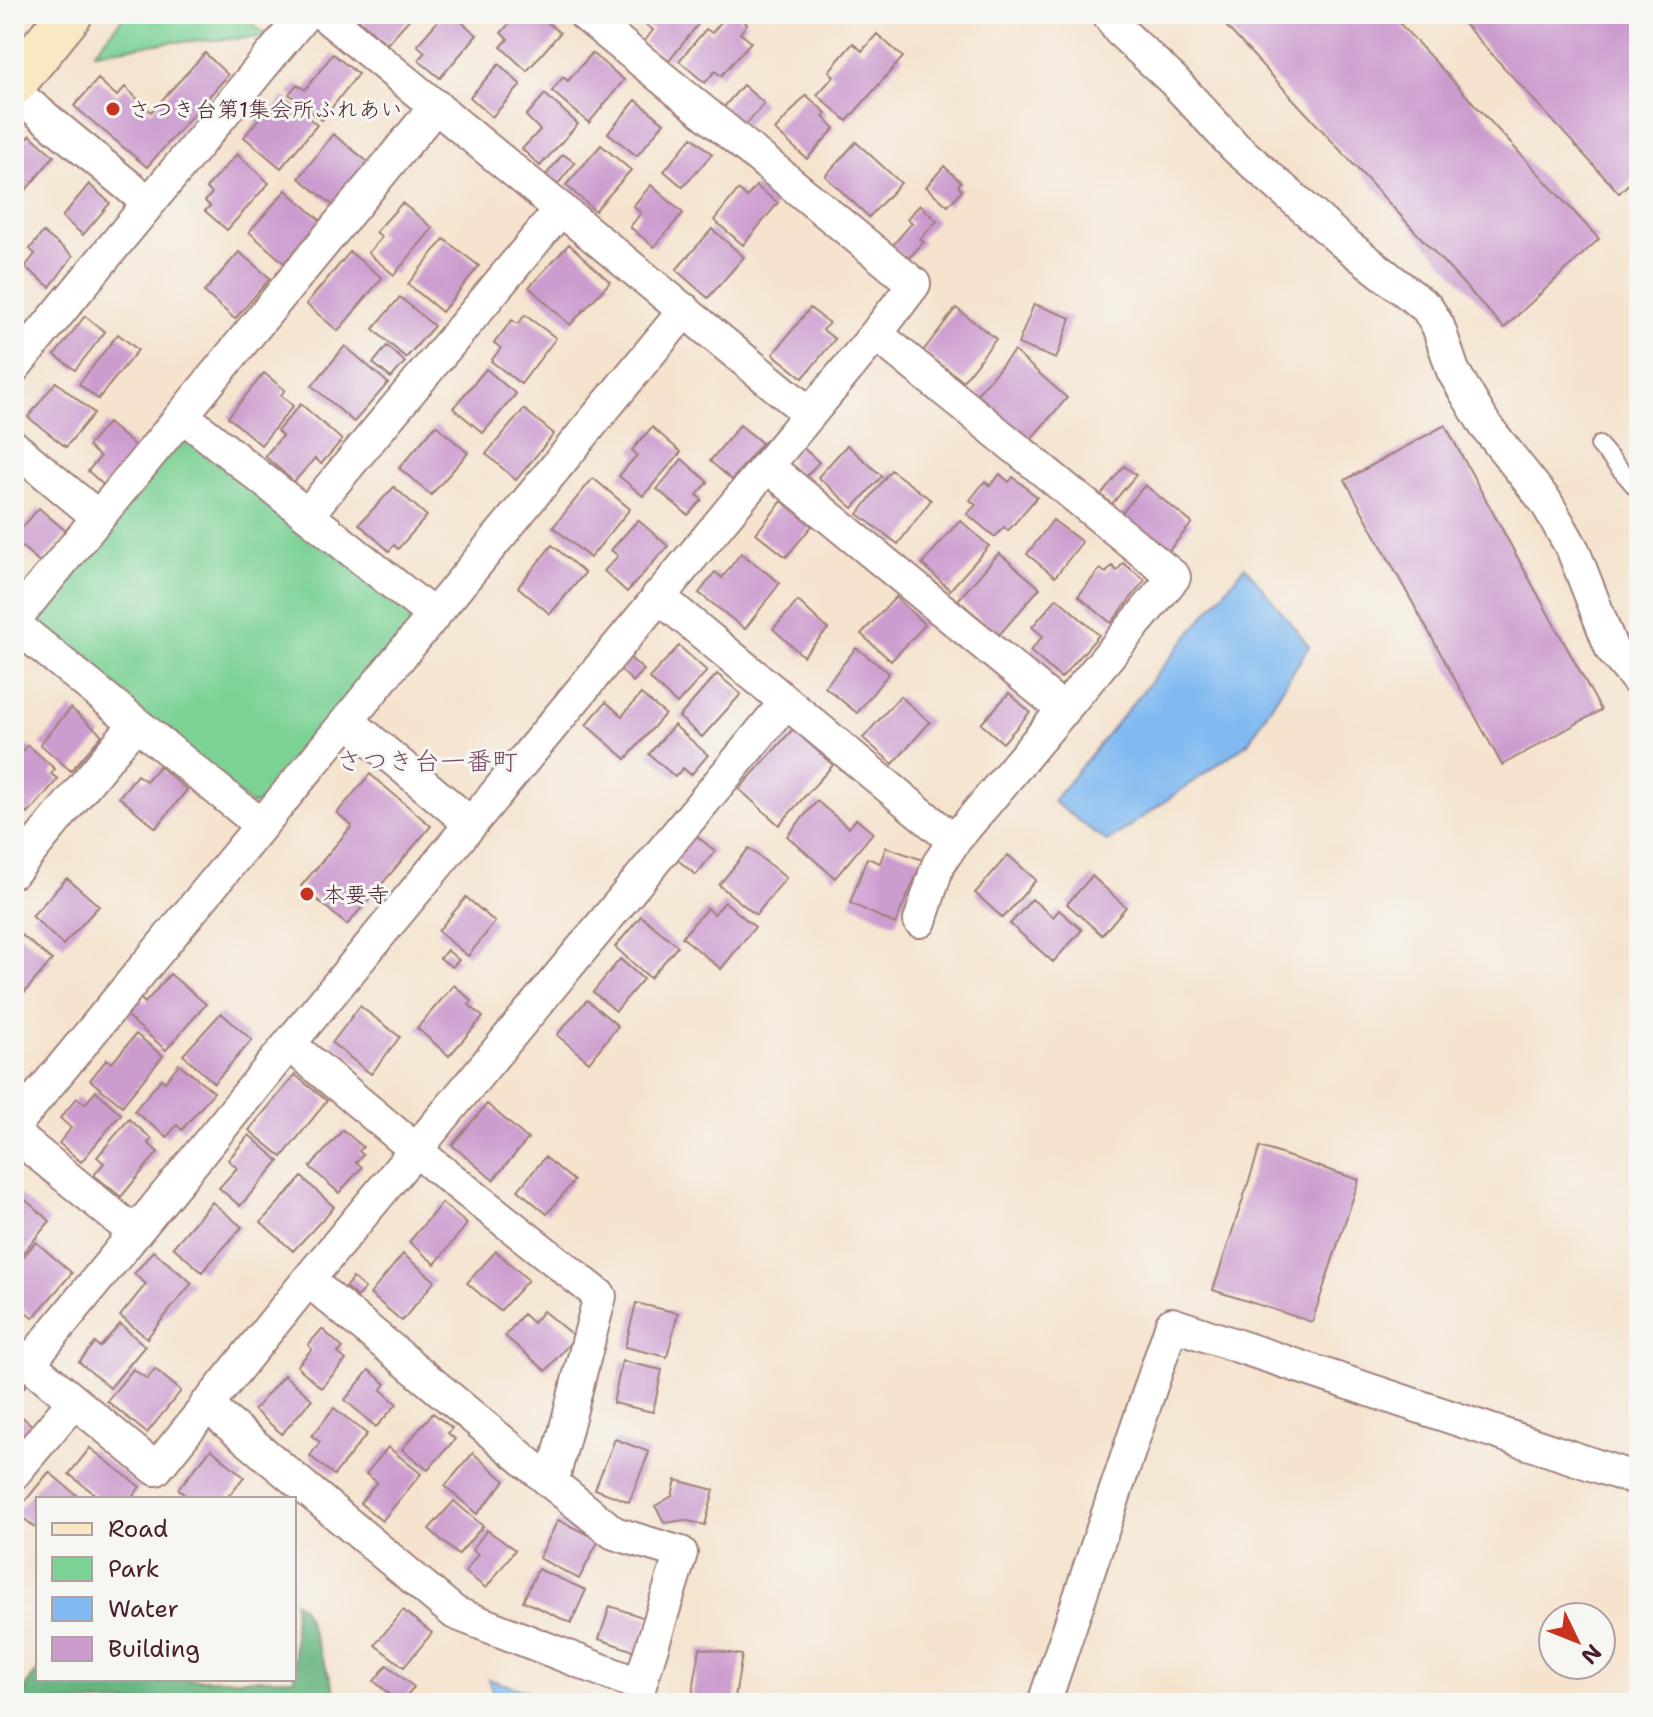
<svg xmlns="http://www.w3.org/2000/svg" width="1653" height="1717" viewBox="0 0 1653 1717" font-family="'Shantell Sans','Klee One',sans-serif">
<rect width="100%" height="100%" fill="#f6f6f2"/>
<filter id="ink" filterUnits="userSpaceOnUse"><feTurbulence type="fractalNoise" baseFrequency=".0125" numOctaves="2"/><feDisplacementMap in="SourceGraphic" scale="16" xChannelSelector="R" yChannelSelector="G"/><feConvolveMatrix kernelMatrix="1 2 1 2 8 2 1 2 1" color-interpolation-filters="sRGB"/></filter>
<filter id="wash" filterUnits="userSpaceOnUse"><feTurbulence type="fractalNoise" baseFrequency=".006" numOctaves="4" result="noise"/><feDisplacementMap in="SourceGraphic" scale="32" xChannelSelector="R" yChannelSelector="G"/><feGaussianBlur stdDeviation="1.8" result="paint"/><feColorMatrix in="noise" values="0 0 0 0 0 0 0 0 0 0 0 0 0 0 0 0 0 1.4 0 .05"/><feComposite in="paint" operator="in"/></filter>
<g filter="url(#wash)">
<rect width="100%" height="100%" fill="#f5e3ce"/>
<path fill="#7cd295" stroke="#637860" stroke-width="2" d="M126,14h115l27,23 -95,5 -79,10z
M178,434l14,2 219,177 -1,15 -146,172 -12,5 -218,-178 -1,-11z"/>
<path fill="#65b47e" stroke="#586a54" stroke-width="2" d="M294,1601l8,6 38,96h-318l5,-19 11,-13v8h256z"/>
<path fill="#80baf1" stroke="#656c8e" stroke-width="2" d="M1245,566l64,80 -61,97 -141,99 -54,-41z
M488,1679l76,24h-68z"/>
<g id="blocks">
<path fill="#cc9ccf" d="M362,14h52l-27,30 -29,-25z
M444,14h8l25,21 -37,43 -22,-18 7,-8 -8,-7z
M518,14h20l22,19 -33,38 -26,-24 7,-8 -7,-6z
M649,14h57l-37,47 -25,-19 9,-12 -10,-8z
M728,14h7l12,10 -7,9 11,9 -30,34 -6,-5 -10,12 -26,-22 27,-32 6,4z
M1215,14h176l208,225 -95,89z
M1455,14h184v160l-20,19z
M877,34l26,23 -56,64 -30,-26 17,-19 -5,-5 24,-28 9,8z
M205,53l23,22 -81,92 -73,-61 24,-27 19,17 8,-9 26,25z
M592,53l32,27 -35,43 -37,-32 11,-14 5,4z
M333,54l25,20 -36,46 -33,-26 8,-10 8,6z
M499,64l22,21 -29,32 -22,-20z
M743,85l21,18 -19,23 -22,-18z
M545,94l33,30 -38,42 -18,-17 18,-19 -14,-14z
M806,95l20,18 -3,4 12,11 -28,31 -32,-29z
M284,97l33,28 -36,43 -37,-31 23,-29 5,4z
M636,100l28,23 -27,33 -29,-23z
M333,134l35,28 -34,44 -35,-28z
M30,135l24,21 -32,39 -8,-7v-34z
M692,137l20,17 -29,33 -19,-16z
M856,142l45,41 -32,34 -44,-41z
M601,145l30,25 -36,41 -29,-26z
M237,154l32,29 -42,47 -22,-19 5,-5 -5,-5 7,-8 -6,-5z
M563,154l12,9 -18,22 -12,-9z
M944,166l17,16 -3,4 4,4 -14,16 -22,-19z
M89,184l21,19 -27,32 -21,-18z
M651,185l32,28 -29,34 -24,-20 11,-14 -8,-7z
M756,186l22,17 -35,42 -29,-25 24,-30 9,7z
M286,190l35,31 -37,42 -35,-31z
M402,203l31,25 -39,47 -26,-22 14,-16 -6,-5z
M920,205l17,16 -17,18 4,3 -17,18 -15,-14 20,-23 -5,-4z
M712,229l32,28 -36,41 -32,-28z
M43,232l30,24 -23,31 -25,-20 10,-13 -5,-5z
M444,239l35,27 -37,46 -34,-28z
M569,244l41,38 -40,43 -41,-38z
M239,252l31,26 -35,41 -31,-27z
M350,252l32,26 -44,53 -32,-27z
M400,297l34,29 -28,32 -33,-29z
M1034,304l37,14 -15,41 -38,-15z
M810,308l19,15 -6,7 12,9 -32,39 -30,-24z
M956,308l40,31 -33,42 -40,-30z
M525,315l31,23 -35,46 -30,-23 10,-13 -7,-5 18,-23 6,4z
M85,316l20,16 -30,38 -20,-15z
M118,334l20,16 -40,49 -19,-15z
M345,346l43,37 -34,39 -42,-36z
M387,346l18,16 -14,16 -18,-15z
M1014,351l53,47 -37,42 -53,-46z
M486,369l30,25 -33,39 -30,-25z
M264,373l21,17 -4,5 12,11 -32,39 -33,-28z
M56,382l38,31 -28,34 -38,-30z
M301,404l41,36 -21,24 -6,-6 -21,24 -29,-26 17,-20 -5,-5z
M524,409l30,25 -38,46 -30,-26z
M108,423l34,29 -33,38 -21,-19 12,-14 -12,-11z
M436,425l32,28 -37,42 -32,-27z
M740,425l22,18 -30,37 -22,-19z
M1445,425l156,285 -99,55 -157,-285z
M652,427l29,25 -38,44 -24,-20 18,-21 -5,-5z
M800,445l19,17 -14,16 -14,-12v-12z
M847,445l35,31 -29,32 -35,-31z
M682,459l26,23 -11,13 5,5 -14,15 -31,-26z
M1124,466l12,9 -24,29 -11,-9z
M891,470l40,30 -33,44 -40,-30z
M1000,474l9,8 4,-5 24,20 -29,34 -4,-4 -9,10 -28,-23 9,-9 -6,-5 15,-19 5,5z
M593,478l37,31 -40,49 -37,-31z
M1145,485l47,38 -25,30 -47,-38z
M394,487l33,29 -29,33 -4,-4 -5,6 -30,-27z
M782,501l30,25 -26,31 -30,-24z
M39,508l29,25 -27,30 -27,-23v-3z
M638,520l30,26 -41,46 -23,-21 14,-15 -7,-6z
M960,520l29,26 -39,44 -28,-26z
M1053,520l29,22 -27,35 -28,-23z
M552,545l33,28 -35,41 -32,-27z
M741,553l39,30 -35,46 -46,-36 16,-21 7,6z
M999,553l41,35 -41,47 -41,-35z
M1123,563l22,17 -34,43 -33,-27 22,-27 6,4 6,-7 5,5z
M896,597l29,28 -34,36 -30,-27z
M1057,598l42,37 -38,43 -31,-27 13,-15 -11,-9z
M798,601l30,28 -25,27 -30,-27z
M679,646l28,25 -30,33 -28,-26z
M856,648l33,25 -32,40 -32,-26z
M629,657l15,13 -11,12 -14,-14z
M717,674l24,20 -39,43 -23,-20z
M1009,693l21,19 -27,31 -22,-19z
M641,694l24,20 -39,45 -40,-34 20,-23 16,14z
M900,696l30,26 -37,42 -30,-26z
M71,708l31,27 -31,36 -31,-27z
M674,725l34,30 -17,20 -8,-7 -8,9 -26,-23z
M793,729l40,36 -54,60 -40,-36z
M28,745l27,24 -4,5 7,5 -30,35 -5,-5 -6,6 -3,-3v-50z
M159,766l28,24 -31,38 -37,-31 18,-22 9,6z
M370,774l61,52 -84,99 -46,-39 51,-60 -15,-13z
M817,801l32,27 7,-9 17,14 -38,45 -48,-42z
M694,834l21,17 -19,24 -22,-18z
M886,847l37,13 -28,64 -45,-21 17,-45 13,5z
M749,848l37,30 -30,37 -37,-30z
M1008,855l28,25 -33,38 -28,-25z
M1092,876l34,31 -24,28 -35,-31z
M67,878l32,28 -36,39 -31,-29z
M466,897l29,25 -27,34 -30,-25z
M1032,899l21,18 6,-7 23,20 -29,32 -43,-38z
M725,902l30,25 -34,42 -39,-32 25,-29 7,6z
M641,916l37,30 -28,32 -35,-31z
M19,933l33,27 -38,45v-66z
M447,950l12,10 -7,7 -12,-9z
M620,959l23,20 -27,32 -23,-19z
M170,974l36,30 -40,46 -44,-38 15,-17 8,8z
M454,985l18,16 -3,4 14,12 -34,39 -32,-28z
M587,1000l31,26 -29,36 -32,-27z
M360,1006l40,31 -29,37 -39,-31z
M221,1013l31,27 -38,43 -31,-28z
M136,1034l27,22 -41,50 -32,-26 17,-21 5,4z
M179,1064l35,28 -32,38 -5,-5 -10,12 -33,-26 27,-32 4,3z
M295,1075l32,26 -45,56 -33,-27z
M96,1091l25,23 -40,48 -22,-19 12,-15 -11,-10 17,-20 8,6z
M487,1104l41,35 -35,41 -41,-35z
M129,1119l23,20 -4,4 10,9 -37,45 -27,-22 10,-12 -7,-6z
M343,1130l20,17 -4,4 4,4 -7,7 6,5 -23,26 -29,-26z
M249,1135l30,26 -39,45 -21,-18 18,-20 -9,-8z
M1260,1147l99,33 -47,142 -99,-32z
M545,1157l29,24 -27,33 -29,-24z
M302,1177l32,30 -41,44 -32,-29z
M14,1190l36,31 -27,32 -9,-8z
M212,1202l30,25 -40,45 -29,-25z
M442,1203l25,21 -32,40 -26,-22z
M36,1242l36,31 -39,45 -19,-16v-35z
M153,1251l39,32 -45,55 -27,-22 26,-32 -12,-10z
M496,1251l32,29 -28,31 -33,-28z
M403,1254l32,27 -33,40 -32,-27z
M353,1278l12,10 -8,9 -12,-10z
M636,1303l42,10 -11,44 -42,-10z
M543,1311l32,26 -29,34 -41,-35 18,-22 10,9z
M120,1324l25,22 -35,42 -31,-26 16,-19 5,4z
M322,1329l21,19 -5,5 8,7 -25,28 -24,-22 15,-17 -4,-4z
M622,1361l40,9 -9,42 -40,-9z
M133,1369l14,10 8,-10 26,22 -34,42 -40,-32z
M369,1370l17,14 -5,6 16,14 -21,23 -31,-27z
M14,1373l13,11 -13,14z
M284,1375l28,24 -30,35 -28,-24z
M334,1408l33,26 -33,41 -24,-19 10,-14 -8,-6z
M14,1410l21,18 -21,27z
M433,1413l19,15 -4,5 7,6 -27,31 -26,-21z
M615,1439l34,13 -20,50 -34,-13z
M388,1447l33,27 -39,47 -22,-18 17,-21 -11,-8z
M90,1448l50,39 -9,12h-30l-32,-25z
M211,1449l33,28 -18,22h-37l-11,-10z
M473,1453l32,28 -28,33 -32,-28z
M49,1472l32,27h-43v31l-22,-18z
M676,1480l38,10 -9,35 -21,-5 -19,3 -10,-17 17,-10z
M454,1501l29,25 -25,29 -29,-26z
M558,1520l41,20 -20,39 -40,-21z
M487,1530l28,20 -29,38 -21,-16 13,-18 -6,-4z
M538,1569l48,21 -15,33 -48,-22z
M610,1606l38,13 -11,33 -38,-13z
M403,1610l29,23 -28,34 -29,-22z
M700,1648l42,7 -8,48 -17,-2v2h-26z
M387,1665l27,22 -14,16 -26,-22z"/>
</g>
</g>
<g filter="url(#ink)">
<use href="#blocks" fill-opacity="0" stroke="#a0817c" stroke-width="2"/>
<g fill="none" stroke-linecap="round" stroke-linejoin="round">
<defs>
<path id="lane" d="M1599,445l40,46"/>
<path id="street" d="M323,14l487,400
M1108,14l11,16 55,51 61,66 108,95 84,66 11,18 15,45 32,54 61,77 27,48 39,100 27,32
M14,92l135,111
M14,367l291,-353
M183,416l251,200
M14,447l84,70
M767,466l297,244
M307,515l254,-306
M658,596l296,245 220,-264 -298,-243
M14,620l422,-514
M14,624l247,201
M348,721l123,103
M14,871l121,-147
M920,921l18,-56 16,-24
M14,1126l671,-816
M14,1134l121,99
M308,1280l244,203
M14,1351l142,118 152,-189 478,-578
M29,1363l260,-319 587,-710 38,-50 -330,-270
M206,1405l249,208 185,72 41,-132 -67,-20 -62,-50 48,-187 -165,-130 -146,-122
M14,1473l60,-72
M1044,1703l128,-379 467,156"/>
<path id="secondary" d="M14,83l56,-69"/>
</defs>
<use href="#lane" stroke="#a0817c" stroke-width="20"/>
<use href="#street" stroke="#a0817c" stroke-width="36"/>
<use href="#secondary" stroke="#a0817c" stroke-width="48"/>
<use href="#lane" stroke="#fff" stroke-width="16"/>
<use href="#street" stroke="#fff" stroke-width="32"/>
<use href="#secondary" stroke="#f8e8c3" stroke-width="44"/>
</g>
</g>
<g fill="#c8321e" stroke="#f6f6f2" stroke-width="3">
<circle cx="113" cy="109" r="8"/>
<circle cx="307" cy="894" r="8"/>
</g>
<g text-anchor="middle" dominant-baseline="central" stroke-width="6" stroke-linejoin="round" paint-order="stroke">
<g font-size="22" fill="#4a1f2b" stroke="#f6f6f2" text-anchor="start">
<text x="129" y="109">さつき台第1集会所ふれあい</text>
<text x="323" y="894">本要寺</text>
</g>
<g font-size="26" fill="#784b64" stroke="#f6f6f2">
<text x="427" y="760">さつき台一番町</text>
</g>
</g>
<rect width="1653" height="1717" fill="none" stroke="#f6f6f2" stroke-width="48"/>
<rect x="36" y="1497" width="260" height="184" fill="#f6f6f2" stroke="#b1a0a2" stroke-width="2"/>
<rect x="52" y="1523" width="40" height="12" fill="#f8e8c3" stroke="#b1a0a2" stroke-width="2"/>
<text x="108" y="1537" font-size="24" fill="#4a1f2b">Road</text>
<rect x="52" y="1557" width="40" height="24" fill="#7cd295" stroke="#b1a0a2" stroke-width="2"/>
<text x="108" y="1577" font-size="24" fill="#4a1f2b">Park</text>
<rect x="52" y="1597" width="40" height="24" fill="#80baf1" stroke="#b1a0a2" stroke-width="2"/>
<text x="108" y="1617" font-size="24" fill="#4a1f2b">Water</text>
<rect x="52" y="1637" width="40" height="24" fill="#cc9ccf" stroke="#b1a0a2" stroke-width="2"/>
<text x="108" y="1657" font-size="24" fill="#4a1f2b">Building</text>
<g transform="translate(1577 1641) rotate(133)"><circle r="38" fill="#f6f6f2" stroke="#b1a0a2" stroke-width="2"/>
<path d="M0-6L14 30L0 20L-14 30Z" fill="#c8321e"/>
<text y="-12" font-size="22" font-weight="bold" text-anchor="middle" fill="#4a1f2b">N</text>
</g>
</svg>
